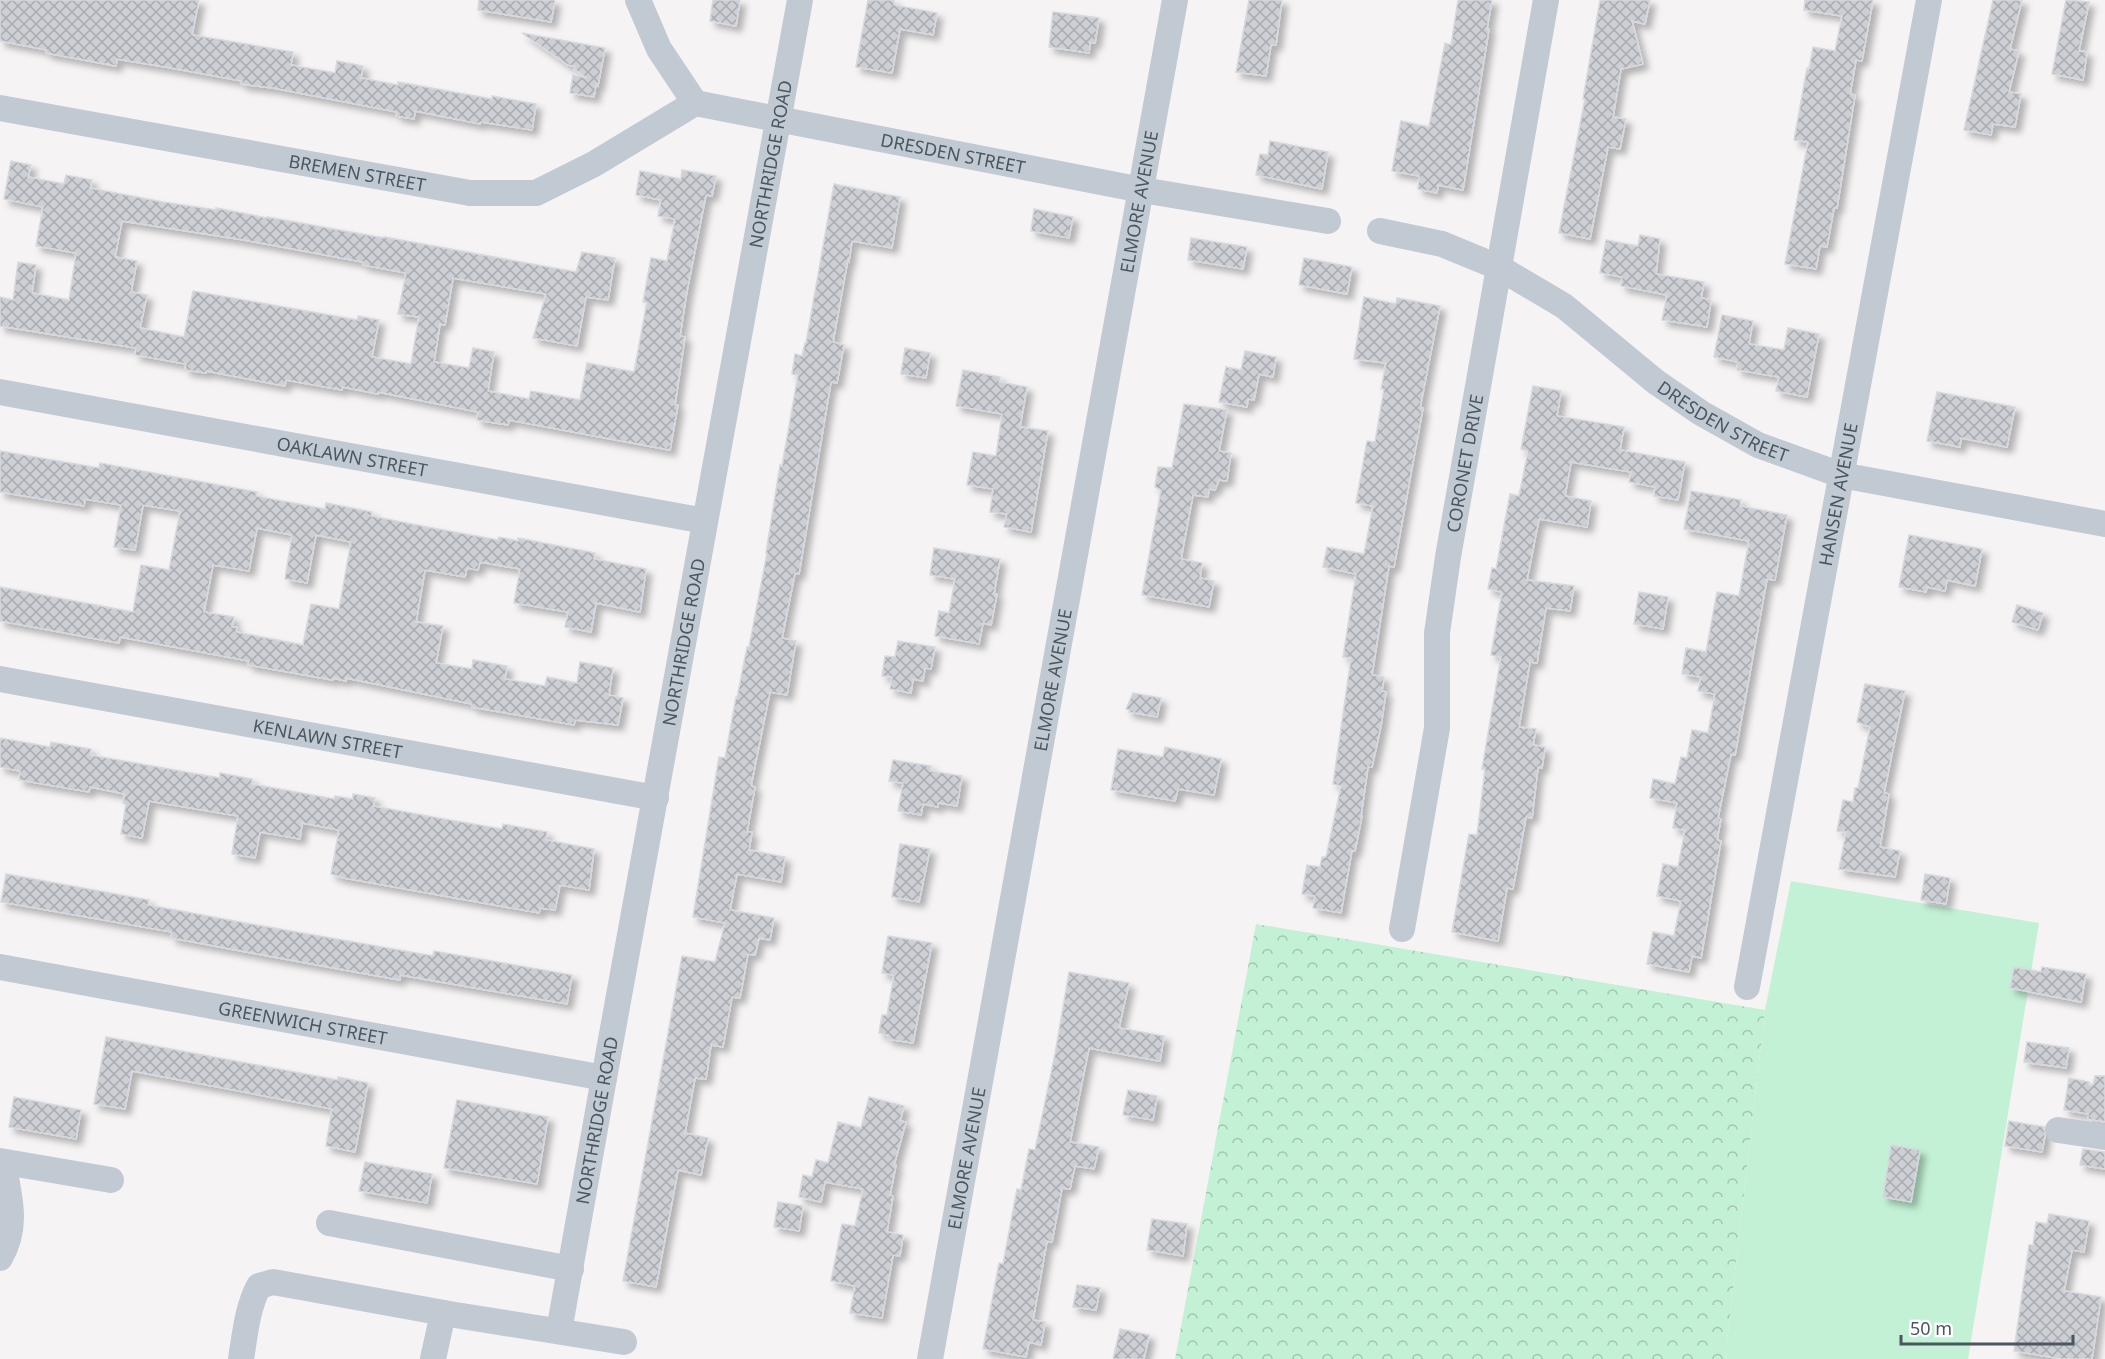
<svg xmlns="http://www.w3.org/2000/svg" width="2105" height="1359" viewBox="0 0 2105 1359" font-family="'Noto Sans',sans-serif">
<defs>
<pattern id="forest-crowns" width="20" height="18" patternUnits="userSpaceOnUse" patternTransform="scale(1.5)"><rect width="20" height="18" fill="#c3f1d5"/><path d="M2 6a3 3 0 1 1 6 0M12 15a3 3 0 1 1 6 0" fill="none" stroke="#a0c6b0"/></pattern>
<pattern id="building-cross-hatch" width="8" height="8" patternUnits="userSpaceOnUse" patternTransform="scale(1.5)"><rect width="8" height="8" fill="#cdcfd5"/><path d="M0 0l8 8M0 8l8-8" fill="none" stroke="#a8abb0"/></pattern>
<filter id="shadow"><feDropShadow dx="5.5" dy="5.5" stdDeviation="3" flood-color="#0004"/></filter>
</defs>
<rect width="100%" height="100%" fill="#f5f3f3"/>
<path fill="#c3f1d5" d="M1791,881l248,42 -71,436h-243l40,-349z"/>
<path fill="url(#forest-crowns)" d="M1256,924l509,86 -40,349h-550z"/>
<path fill="url(#building-cross-hatch)" stroke="#d7d9de" stroke-width="1.5" fill-rule="evenodd" filter="url(#shadow)" d="M0,0h199l-7,35 101,17 -2,13 44,8 2,-12 26,5 -2,12 37,7v-3l94,17v-3l44,8 -4,26 -51,-8 -1,2 -65,-13 -1,8 -18,-3 1,-4 -124,-24 -32,-4 1,-3 -71,-13 -54,-9 -1,7 -70,-13 1,-3 -47,-9z
M479,0h76l-4,22 -73,-12z
M713,0h27l-4,26 -26,-5z
M868,0h26v5l43,8 -4,22 -33,-6 -8,44 -36,-6z
M1249,0h33l-6,45h-5l-5,31 -30,-4z
M1458,0h34l-5,29h2l-26,161 -25,-5 -1,8 -19,-4 1,-13 -27,-5 9,-50 28,6 16,-84 6,2z
M1600,0h50l-5,24 -13,-3 11,43 -22,5 -8,48 13,2 -6,30 -12,-2 -18,92 -31,-6 26,-134h-2z
M1805,0h68l-11,61 -6,-1 -6,34 5,1 -18,113h-3l-7,39 -7,-1 -4,23 -31,-5 23,-122 -14,-2 13,-72 2,1 4,-22 22,4 7,-35 -38,-6z
M1993,0h29l-12,49 9,2 -10,41 12,2 -6,33 -22,-3 -2,11 -27,-5z
M2066,0l23,2 -10,49 8,1 -4,28 -31,-6z
M1053,12l46,6 -4,25h-5l-1,10 -40,-6z
M522,33l83,15 -7,38 -2,-2 -2,13 -24,-4 3,-18 14,3 -13,-9 1,-3 -7,-1z
M1270,141l58,11 -6,37 -66,-14 4,-21 8,1z
M11,161l20,4 -3,12 36,7 2,-9 26,5 -2,8 73,14 53,8v-2l51,10v-1l117,21v-1l192,35 6,-20 33,6 -7,42 -22,-3 -9,49 -44,-8 13,-44 -93,-16 -8,47 -5,-1 -6,38 35,6 4,-20 21,4 -6,39 41,8 2,-8 49,9 7,-37 47,9 13,-70h-4l8,-44 16,3 8,-42 -17,-3 3,-16 -25,-5 4,-24 41,8 1,-9 34,6 -4,20 -6,-1 -19,96 -7,45 5,1 -10,68h3l-8,45 -161,-30 -1,5 -31,-5 1,-8 -100,-20v2l-35,-7 -1,3 -56,-10 -1,6 -79,-15v2l-21,-3 1,-6 -51,-9 1,-7 -136,-22v-29l13,3 5,-38 18,3 -4,28 37,7 7,-47 -40,-7 7,-39 -39,-8zM122,221l122,19 119,22v3l43,8 -8,41 21,3 -8,47 -39,-7 7,-37 -21,-4v4l-165,-29 -9,46 -44,-9 7,-33 -16,-3 6,-31 -22,-4z
M834,184l66,13 -8,51 -40,-7 -3,20 -1,-2 -15,83 11,3 -7,38 -6,-1 -32,192 -4,-1 -13,65 14,3 -9,54 -17,-3 -19,94 4,1 -8,45h5l-3,18 36,7 -4,25 -44,-8 -7,36 44,8 -4,22 -11,-2 -4,17 -7,-1 -8,44 -8,-1 -9,50 -12,-2 -5,34 -11,-1 -10,55 23,5 -7,37 -23,-5 -22,117 -33,-6 59,-325 33,6 10,-39 -32,-6 26,-160 6,1 11,-61 1,1 10,-51h2l18,-94h-1l14,-88 2,1 16,-91 -6,-1 3,-20 7,2 3,-13h1z
M1034,209l39,8 -4,21 -38,-7z
M1640,235l20,4 -4,35 48,8 -3,16 10,2 -4,27 -45,-7 5,-25 -46,-9 1,-9 -22,-4 6,-33 32,6z
M1191,238l56,9 -4,22 -55,-9z
M1304,258l48,9 -5,27 -48,-9z
M1364,297l32,7 1,-6 43,8 -20,102h3l-29,159 -5,-1 -17,109 12,2 -2,14 4,1 -5,34 -9,41h-4l-7,49h1l-7,35 -3,-1 -11,63 -28,-5 2,-12 -13,-2 5,-29 13,2 2,-10h4l15,-71 -8,-2 18,-126 -8,-1 13,-83 -33,-7 4,-20 37,7 9,-48 -17,-3 11,-62 8,1 9,-53h-3l5,-26 -32,-4z
M1722,315l31,6 -4,23 35,6 4,-22 31,6 -12,63 -31,-6 3,-14 -42,-7 1,-8 -24,-5z
M905,348l25,5 -4,25 -25,-4z
M1245,351l31,6 -3,20 -14,-3 -5,26 -6,-1 -1,8 -28,-5 7,-35 15,3z
M963,370l37,7 -1,5 28,5 -7,40 28,4 -17,101 -27,-5 3,-13 -17,-2 3,-23 -26,-4 6,-33 23,4 6,-42 -46,-8z
M1533,386l28,5 -4,25 67,11 -4,23 65,12 -7,38 -24,-4 1,-9 -26,-5 2,-10 -60,-10 -6,34 26,5 -4,26 -48,-8 -12,61 47,6 -4,25 -24,-3 -9,55 -7,-1 -11,65 17,2 -3,16 12,2 -3,21 -4,-1 -6,51 -6,-1 -13,72 -6,-1 -9,53 -46,-9 17,-98 8,1 8,-66h-3l19,-112 -10,-2 11,-63 -14,-3 4,-21 4,1 14,-75 9,2 9,-45 -7,-2z
M1937,392l78,15 -8,40 -46,-9 -1,9 -33,-6z
M1184,404l43,6 -8,41 12,2 -4,28 -8,-1 -4,10 -6,-1 -1,8 -15,-2 -12,64 21,4 -2,15 14,3 -5,26 -67,-12 19,-105 -6,-3 3,-20 14,1z
M0,451l99,17 1,-5 48,9 109,20 -1,4 69,13 1,-6 46,9 -1,4 56,11 71,13 1,-3 19,4v-3l77,15 -1,6 52,10 -6,43 -44,-9 -5,29 -26,-5 3,-15 -54,-9 6,-34 -40,-7 -2,8 -11,-2 -2,9 -40,-7 -9,52 27,4 -7,37 36,6 1,-9 34,6 -2,13 40,7 2,-9 30,6 3,-21 33,6 -4,27 14,3 -5,27 -43,-5 -1,5 -102,-18v-3l-126,-26v3l-13,-3v2l-85,-15 1,-4 -129,-24 -1,6 -119,-22v-34l133,25 8,-47 28,5 11,-59 -37,-6 -8,45 -21,-3 7,-42 -36,-6 -1,7 -84,-14zM257,528l35,7 -7,44 22,4 9,-48 35,7 -12,67 -28,-5 -8,41 -67,-13 1,-5h-5l2,-10 -30,-5 9,-47 36,6z
M1691,491l50,9 -1,6 47,9 -12,65 -8,-1 -32,176 -4,-1 -13,64 3,1 -4,21 4,1 -20,117 -9,-2 -3,16 -42,-8 6,-32 21,4 7,-35 -24,-5 6,-32 15,3 7,-37 -12,-2 4,-25 -27,-5 3,-19 22,5 6,-27 6,1 5,-28 16,3 7,-39 -17,-3 3,-14 -19,-3 4,-26 20,4 11,-60 22,4 10,-55 -65,-12z
M1909,535l73,14 -7,37 -28,-6 -2,11 -18,-4 -1,5 -27,-5z
M934,548l66,11 -6,35h3l-6,31 -8,-2 -4,21 -44,-8 4,-25 10,2 6,-34 -25,-4z
M1639,592l29,5 -5,32 -29,-5z
M2017,605l26,8 -5,17 -26,-8z
M898,641l37,6 -4,22 -6,-1 -2,13 -10,-2 -2,14 -21,-4 2,-12 -10,-1 3,-20 10,1z
M1865,684l40,7 -21,102 5,1 -9,53 20,4 -5,26 -56,-8 7,-37 -9,-1 6,-31 10,2 2,-14h3l12,-61 -13,-5z
M1133,693l28,5 -4,19 -28,-5 1,-2 -4,-1z
M0,738l50,9 1,-5 40,7 -1,6 130,23v-5l32,6v5l82,15 1,-3 18,3v-5l22,4 -2,8 71,13 58,10 1,-5 44,8 -1,8 48,9 -5,41 -29,-5 -5,25 -15,-2 -1,5 -195,-35 -13,-4 8,-44 -37,-7 -2,16 -40,-7 -5,26 -23,-4 6,-38 -89,-15 -7,37 -21,-4 5,-30 -3,-1 2,-9 -35,-7 -1,5 -70,-12 1,-9 -20,-4z
M1165,747l56,12 -7,36 -36,-6 -3,12 -64,-11 7,-41 45,8z
M893,760l38,6 -1,5 32,5 -5,30 -19,-3v4l-15,-3 -2,11 -23,-4 5,-28 -14,-2z
M900,844l30,5 -11,53 -27,-5z
M6,874l143,26 -1,5 103,19 182,32 1,-5 138,24 -5,29 -167,-29v5l-45,-8 -184,-34 1,-6 -171,-30z
M1925,874l25,4 -4,26 -25,-4z
M888,936l44,7 -19,100 -25,-4v-4l-9,-2 3,-18h5l7,-40 -12,-2z
M2014,967l27,5 1,-5 44,7 -5,28 -71,-14z
M1069,972l60,11 -10,45 45,8 -4,25 -71,-13 -19,94 29,5 -5,22 -19,-3 -5,23 -8,-1 -10,54 -5,-1 -14,79 12,2 -4,23 -12,-3 -3,15 -43,-8 16,-86 4,1 14,-75 4,1 8,-41 6,1 20,-96z
M106,1037l232,43v-3l30,6 -13,69 -29,-6 6,-37 -109,-21 -91,-17 -7,38 -31,-5z
M2027,1042l42,6 -3,20 -42,-6z
M2095,1076h10v46l-17,-3v-5l-24,-4 5,-32 20,4v3h4z
M1128,1090l29,6 -4,24 -30,-5z
M14,1097l67,13 -5,29 -67,-12z
M869,1097l35,9 -4,15 6,1 -12,43h2l-6,30 3,1 -6,36 16,3 -3,21 -7,-1 -11,63 -32,-5 5,-27 -24,-5 11,-57 13,2 8,-37 -38,-7 -4,20 -22,-5 4,-22 9,2 4,-17 12,3 10,-41 23,6z
M457,1100l91,17 -11,67 -93,-16z
M2009,1121l35,6 1,9 -3,16 -37,-6z
M1891,1145l29,5 -9,52 -28,-5z
M2083,1149l22,3v17l-25,-4z
M365,1162l67,12 -5,29 -68,-12z
M778,1202l25,4 -4,25 -25,-4z
M2049,1214l40,7 -5,31 -12,-2 -8,41 37,6 -9,62h-30l-48,-8 15,-106h4l3,-23 11,2z
M1152,1219l35,5 -4,32 -36,-6z
M1077,1285l23,3 -4,22 -23,-3z
M1120,1329l29,6 -5,24h-31z"/>
<g fill="none" stroke-linecap="round" stroke-linejoin="round">
<g stroke="#c1cad2" stroke-width="26">
<path id="s1" d="M638,0l21,49 36,54 447,87 186,31"/>
<path id="s2" d="M0,108l470,85h66l58,-29 101,-61"/>
<path id="s3" d="M1380,231l62,13 56,23 66,39 92,76 45,31 57,32 83,30 264,49"/>
<path id="s4" d="M0,392l705,129"/>
<path id="s5" d="M0,679l656,119"/>
<path id="s6" d="M1402,929l35,-201v-95l11,-76 98,-557"/>
<path id="s7" d="M0,967l604,111"/>
<path id="s8" d="M1747,987l182,-987"/>
<path d="M2058,1130l47,7"/>
<path d="M0,1161l111,19"/>
<path d="M329,1223l242,46"/>
<path d="M0,1258c19,-33 9,-61 3,-96"/>
<path id="s9" d="M559,1331l45,-253 196,-1078"/>
<path d="M241,1359c4,-24 6,-51 18,-73l14,-4 171,31"/>
<path d="M433,1359l10,-46 181,29"/>
<path id="s10" d="M930,1359l245,-1359"/>
</g>
</g>
<g text-anchor="middle" dominant-baseline="central" stroke-width="4.5" stroke-linejoin="round" paint-order="stroke">
<g font-size="18" fill="#4a5661" stroke="#fff">
<text stroke="none"><textPath href="#s1" startOffset="381">DRESDEN STREET</textPath></text>
<text stroke="none"><textPath href="#s9" startOffset="1186">NORTHRIDGE ROAD</textPath></text>
<text stroke="none"><textPath href="#s2" startOffset="363">BREMEN STREET</textPath></text>
<text stroke="none"><textPath href="#s10" startOffset="1176">ELMORE AVENUE</textPath></text>
<text stroke="none"><textPath href="#s3" startOffset="398">DRESDEN STREET</textPath></text>
<text stroke="none"><textPath href="#s4" startOffset="358">OAKLAWN STREET</textPath></text>
<text stroke="none"><textPath href="#s6" startOffset="471">CORONET DRIVE</textPath></text>
<text stroke="none"><textPath href="#s8" startOffset="501">HANSEN AVENUE</textPath></text>
<text stroke="none"><textPath href="#s9" startOffset="700">NORTHRIDGE ROAD</textPath></text>
<text stroke="none"><textPath href="#s10" startOffset="690">ELMORE AVENUE</textPath></text>
<text stroke="none"><textPath href="#s5" startOffset="333">KENLAWN STREET</textPath></text>
<text stroke="none"><textPath href="#s7" startOffset="308">GREENWICH STREET</textPath></text>
<text stroke="none"><textPath href="#s9" startOffset="214">NORTHRIDGE ROAD</textPath></text>
<text stroke="none"><textPath href="#s10" startOffset="204">ELMORE AVENUE</textPath></text>
</g>
</g>
<path d="M1901 1335v9h172v-9" fill="none" stroke="#4a5661" stroke-width="3"/>
<text x="1910" y="1335" font-size="18" fill="#4a5661" stroke="#ffffff" stroke-width="4.5" paint-order="stroke">50 m</text>
</svg>
